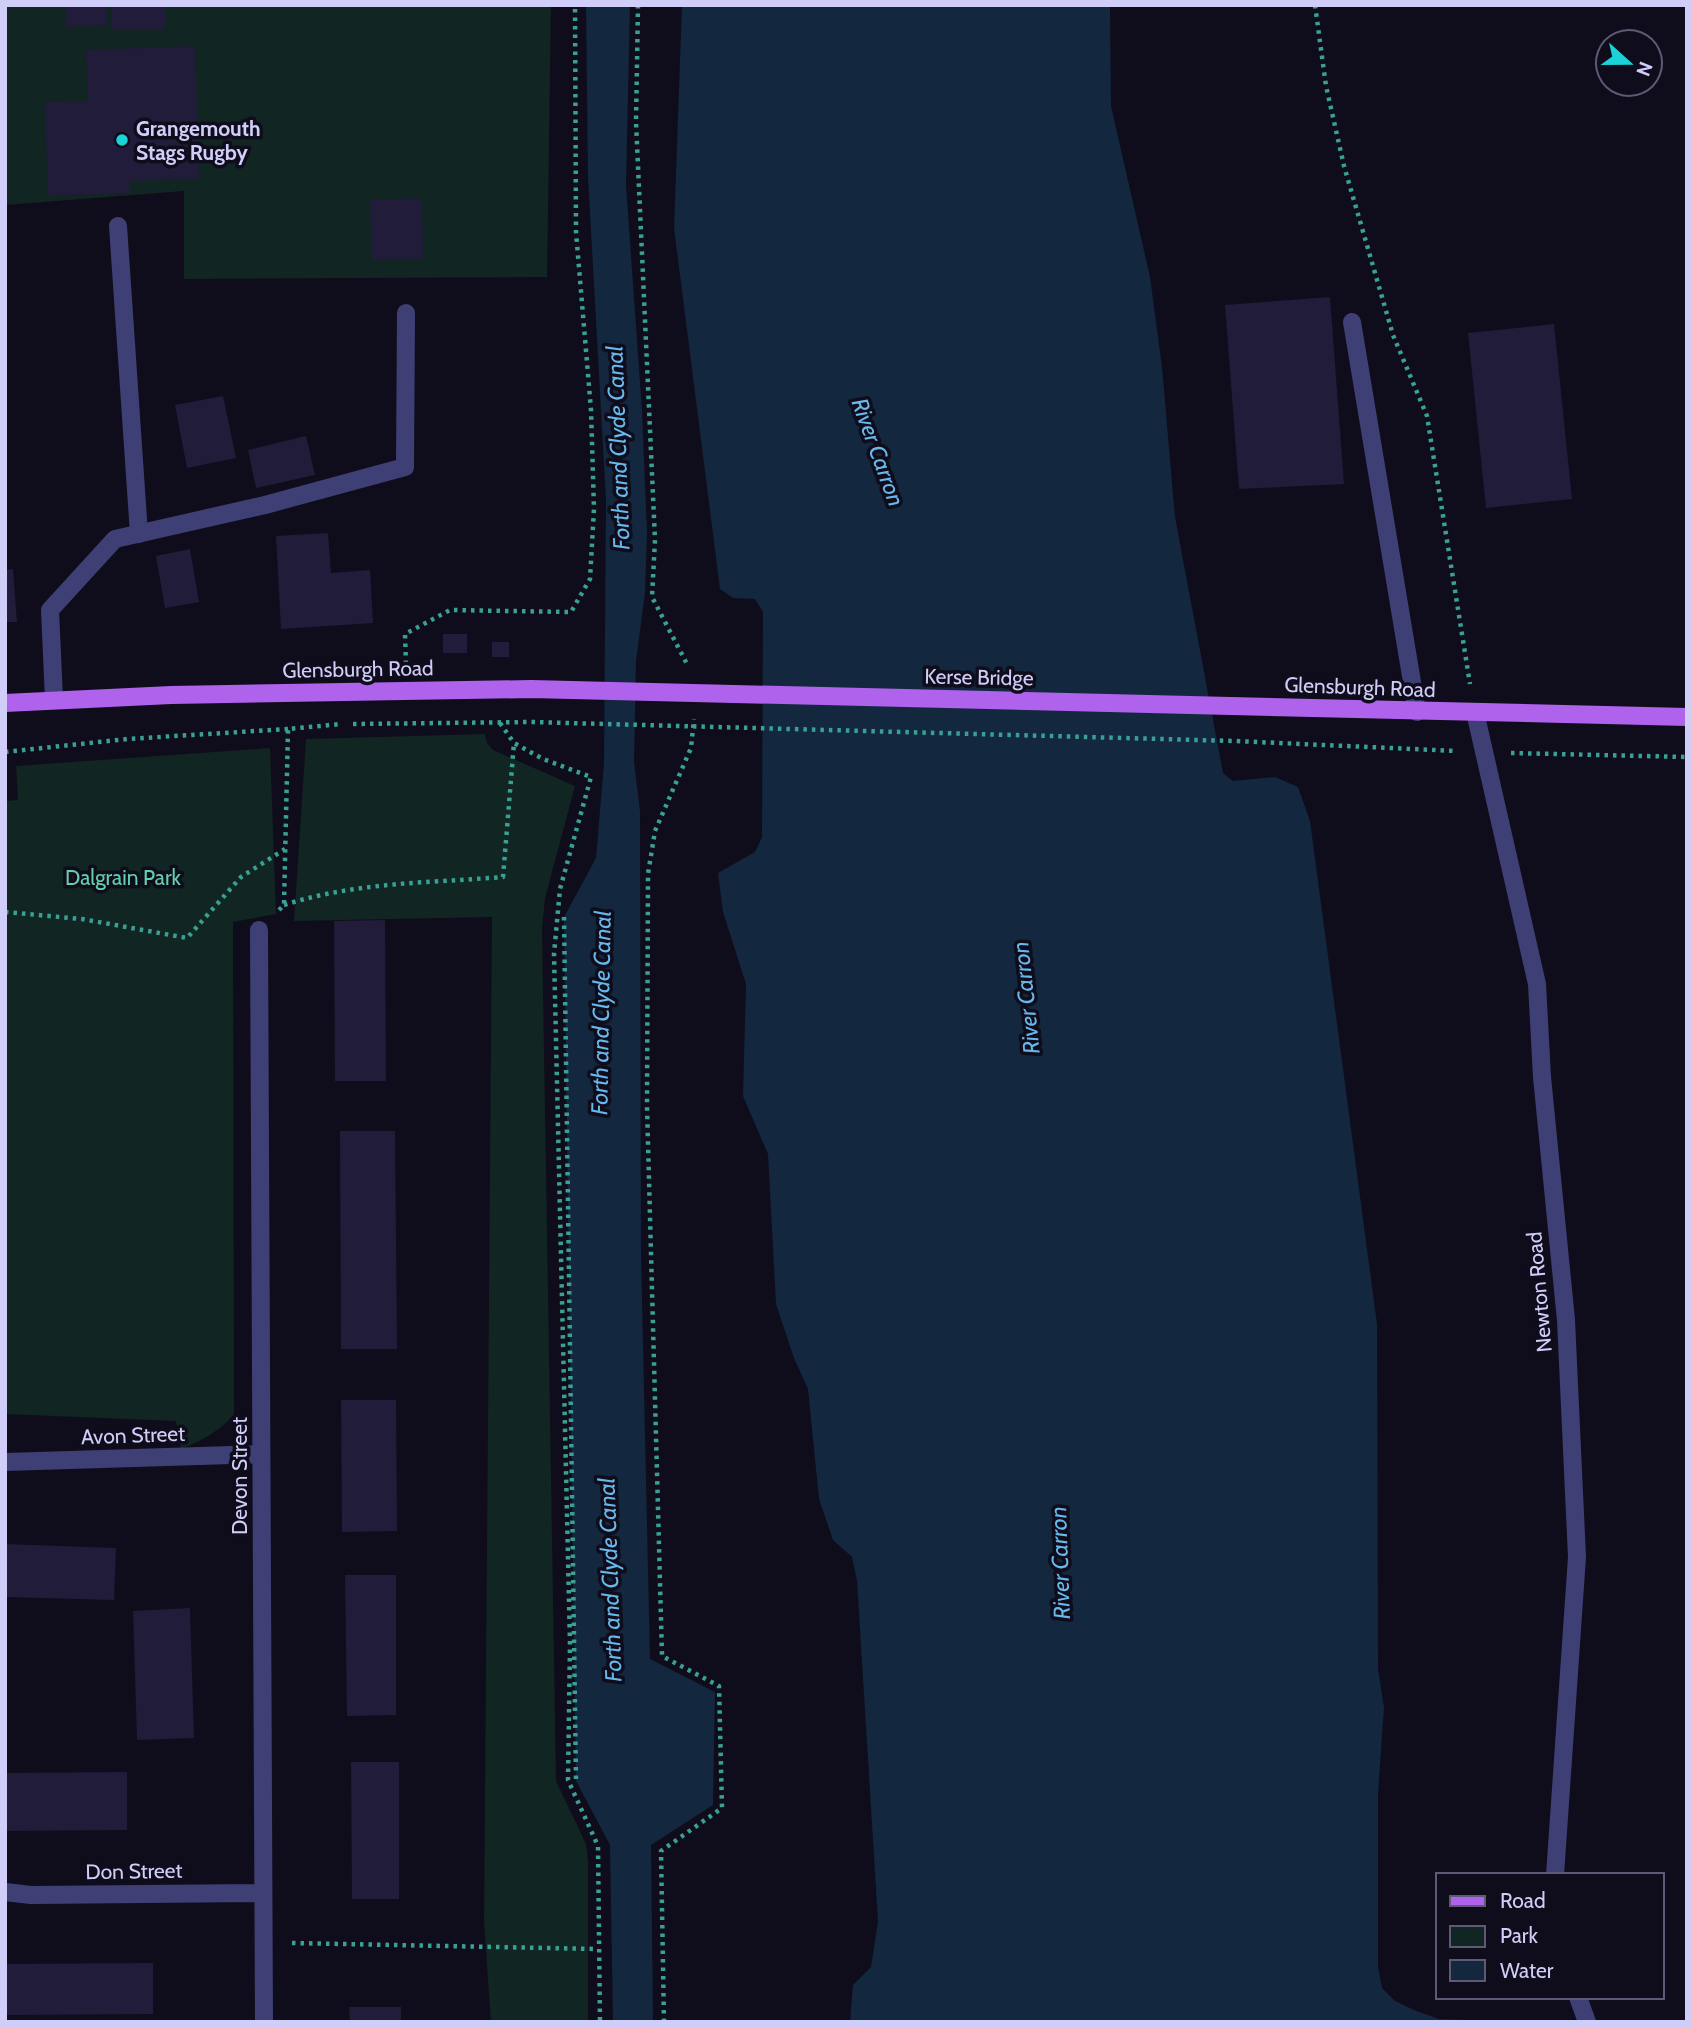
<svg xmlns="http://www.w3.org/2000/svg" width="1692" height="2027" viewBox="0 0 1692 2027" font-family="Cabin,sans-serif">
<rect width="100%" height="100%" fill="#0f0d1b"/>
<path fill="#112523" d="M5,5h546l-4,272 -363,2v-88l-179,14z
M485,734l2,9 6,7 82,36 -30,112 -3,31 14,852 30,63 2,17v161h-97l-7,-100 8,-1005 -198,4 12,-182z
M270,748l6,166 -43,8 1,493c-16,17 -31,25 -53,34l-5,-28 -171,-7v-613l13,-1 -2,-34z"/>
<path fill="#13273f" d="M586,5h44l-4,180 16,226 5,121 -2,61 -9,68 -2,101 6,49 1,444 9,404 65,33 -2,113 -62,40 2,177h-40l-3,-177 -34,-64 -12,-864 32,-59 8,-95 2,-263 -18,-323z
M682,5h428l1,101 39,171 12,90 13,150 48,256 10,8 42,-4 23,10 12,34 67,503 1,345 6,39 -6,85v174l4,21 13,13 19,9 25,9 93,3h-682l3,-37 18,-18 7,-46 -21,-340 -5,-24 -19,-17 -14,-41 -11,-110 -14,-31 -18,-54 -8,-150 -25,-58 3,-112 -23,-72 -5,-39 37,-21 7,-15 1,-225 -8,-13 -22,-1 -13,-9 -46,-361z"/>
<path fill="#201c3a" d="M65,5h41l1,20 -41,2z
M112,5h53v24h-53z
M195,46l4,132 -69,3v12l-82,3 -3,-94 43,-1 -2,-51z
M422,198l1,60 -51,2 -2,-60z
M1330,297l14,187 -105,5 -14,-184z
M1554,324l18,175 -86,9 -18,-175z
M223,396l13,62 -49,10 -12,-63z
M306,436l9,39 -59,13 -8,-38z
M328,533l3,40 39,-3 3,53 -92,6 -5,-93z
M190,549l9,53 -34,6 -9,-52z
M13,569l4,53h-12v-52z
M443,634h24v19h-24z
M492,642h17v15h-17z
M385,920l1,161h-51l-1,-160z
M340,1131h55l2,218h-56z
M341,1400h55l1,131 -55,1z
M5,1544l111,4 -2,52 -109,-3z
M345,1575h51v140l-49,1z
M190,1608l4,130 -57,2 -4,-129z
M351,1762h48v137h-47z
M127,1772v58l-122,1v-58z
M153,1963v51l-148,1v-51z
M349,2007h52v15h-51z"/>
<g fill="none" stroke-linecap="round" stroke-linejoin="round">
<path stroke="#3aa093" stroke-width="4.5" stroke-dasharray="3.5 5" stroke-linecap="butt" d="M638,5l-2,117 19,418 -3,57 36,69
M1315,5l11,81 18,80 49,169 34,81 43,268
M406,664l-1,-30 45,-24 121,2 19,-33 4,-70 -3,-99 -15,-178 -1,-227
M500,723l14,20 29,16 48,18 -31,112 -6,65 16,690 -2,136 30,66 2,176
M353,724l178,-2 704,19 222,10
M5,752l122,-13 161,-10
M1511,753l176,4
M284,905c72,-23 144,-22 219,-28l11,-134
M279,910l5,-5 4,-176 53,-5
M5,912l77,7 105,19 54,-61 44,-28
M564,917l12,864
M292,1943l306,6
M664,2022l-3,-171 61,-43 -3,-122 -57,-30 -15,-550 1,-232 7,-43 36,-83 3,-29"/>
<path stroke="#3e4075" stroke-width="18" d="M118,226l21,308
M1352,322l65,390
M54,699l-4,-89 65,-71 150,-34 140,-38 1,-154"/>
<path stroke="#3e4075" stroke-width="18" d="M1475,712l62,272 5,93 24,243 11,237 -22,318
M259,930l5,1092
M5,1462l256,-8
M5,1892l26,3 232,-2
M1578,1997l9,25"/>
<path stroke="#af62ec" stroke-width="18" d="M5,703l166,-8 360,-6 1156,28"/>
</g>
<circle fill="#1ad3d9" stroke="#0f0d1b" stroke-width="2.5" cx="122" cy="140" r="7"/>
<g text-anchor="middle" dominant-baseline="central" stroke-width="7" stroke-linejoin="round" paint-order="stroke">
<g font-size="21" font-weight="bold" fill="#d0cef9" stroke="#0f0d1b" text-anchor="start">
<text x="136" y="128">Grangemouth<tspan x="136" dy="24">Stags Rugby</tspan></text>
</g>
<g font-size="21" fill="#d0cef9" stroke="#0f0d1b">
<text transform="translate(358 669) rotate(-1)">Glensburgh Road</text>
<text transform="translate(979 677) rotate(1)">Kerse Bridge</text>
<text transform="translate(1360 687) rotate(2)">Glensburgh Road</text>
<text transform="translate(1539 1292) rotate(-95)">Newton Road</text>
<text transform="translate(133 1435) rotate(-2)">Avon Street</text>
<text transform="translate(239 1476) rotate(-90)">Devon Street</text>
<text transform="translate(134 1871) rotate(-1)">Don Street</text>
</g>
<g font-size="21" fill="#64cfad" stroke="#0f0d1b">
<text x="123" y="877">Dalgrain Park</text>
</g>
<g font-size="23" font-style="italic" fill="#68b8ed" stroke="#0f0d1b">
<text transform="translate(618 448) rotate(-92)">Forth and Clyde Canal</text>
<text transform="translate(878 452) rotate(70)">River Carron</text>
<text transform="translate(1026 998) rotate(-96)">River Carron</text>
<text transform="translate(601 1013) rotate(-89)">Forth and Clyde Canal</text>
<text transform="translate(1060 1563) rotate(-92)">River Carron</text>
<text transform="translate(610 1580) rotate(-92)">Forth and Clyde Canal</text>
</g>
</g>
<rect width="1692" height="2027" fill="none" stroke="#d0cef9" stroke-width="14"/>
<rect x="1436" y="1873" width="228" height="126" fill="#0f0d1b" stroke="#5c5a74" stroke-width="2"/>
<rect x="1450" y="1896" width="35" height="10" fill="#af62ec" stroke="#5c5a74" stroke-width="2"/>
<text x="1500" y="1908" font-size="21" fill="#d0cef9">Road</text>
<rect x="1450" y="1926" width="35" height="21" fill="#112523" stroke="#5c5a74" stroke-width="2"/>
<text x="1500" y="1943" font-size="21" fill="#d0cef9">Park</text>
<rect x="1450" y="1960" width="35" height="21" fill="#13273f" stroke="#5c5a74" stroke-width="2"/>
<text x="1500" y="1978" font-size="21" fill="#d0cef9">Water</text>
<g transform="translate(1629 63) rotate(111)"><circle r="33" fill="#0f0d1b" stroke="#5c5a74" stroke-width="2"/>
<path d="M0-5L12 26L0 18L-12 26Z" fill="#1ad3d9"/>
<text y="-10" font-size="19" font-weight="bold" text-anchor="middle" fill="#d0cef9">N</text>
</g>
</svg>
